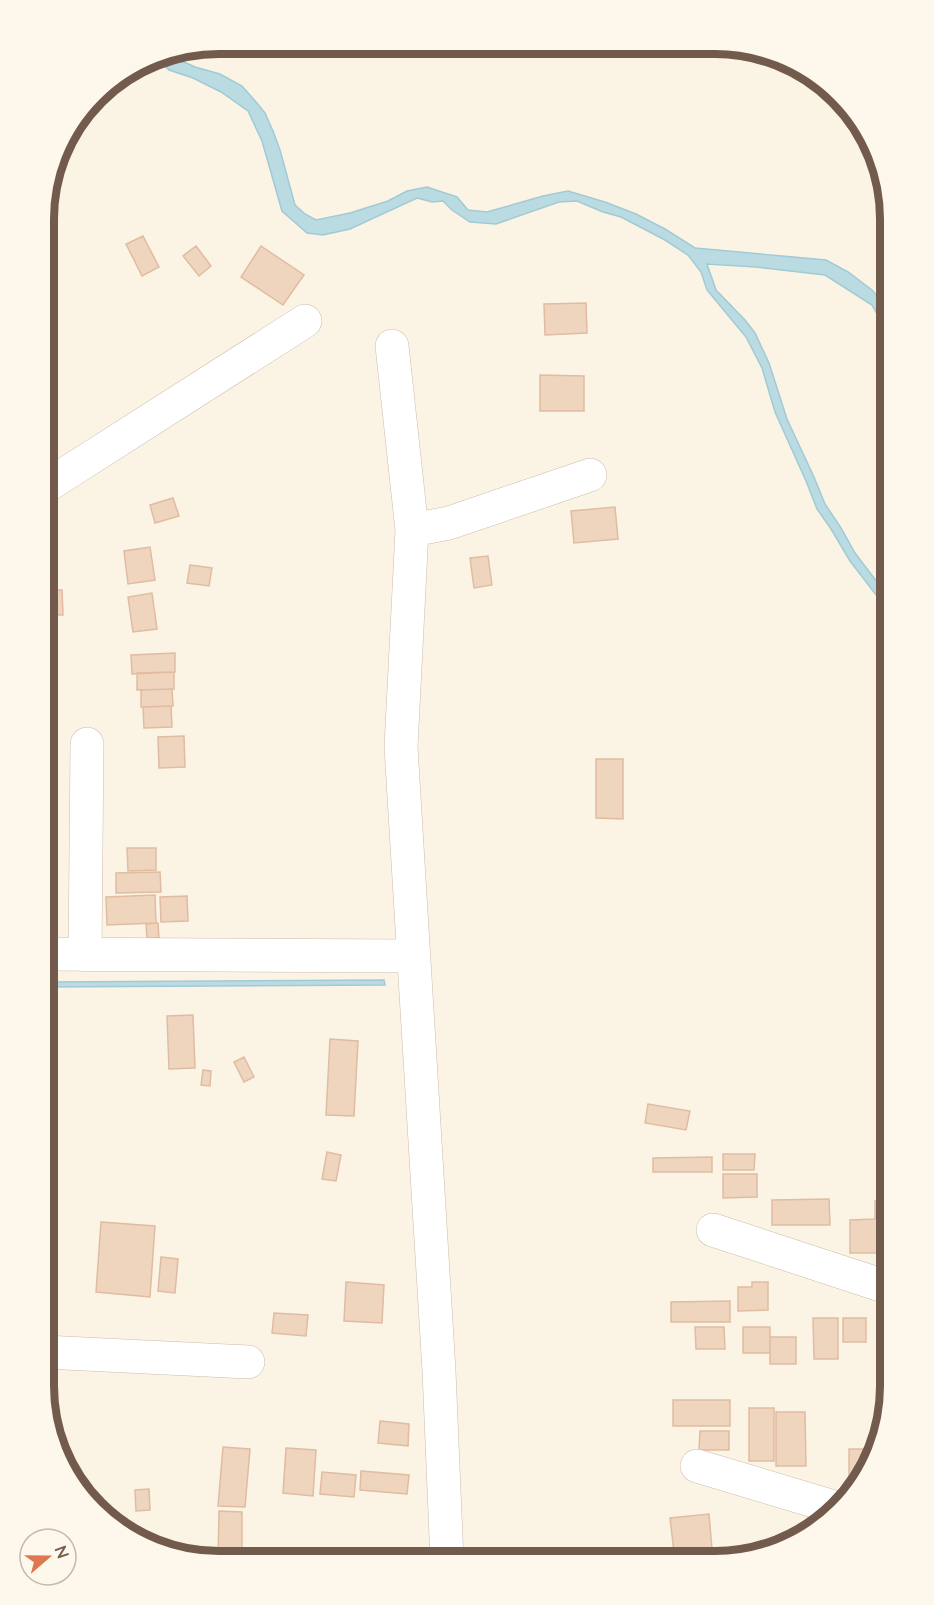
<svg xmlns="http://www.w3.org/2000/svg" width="934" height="1605" viewBox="0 0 934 1605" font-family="Lato,sans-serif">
<rect width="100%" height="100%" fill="#fbf4e5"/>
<path fill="#bbdbe3" stroke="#a2cad5" stroke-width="1.5" d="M169,53l4,4 22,10 25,7 22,12 14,16 9,11 8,18 7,19 15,55 10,9 11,6 34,-7 38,-12 19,-10 20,-4 30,10 11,13 19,2 56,-16 25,-5 37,11 31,12 29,15 30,19 131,12 22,12 24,18 11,13 7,10v25l-18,-33 -47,-30 -69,-8 -49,-3 9,26 29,30 10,13 14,30 18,56 27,58 11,27 16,24 14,25 35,46v11l-10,-10 -30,-39 -19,-32 -14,-20 -11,-28 -31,-69 -13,-44 -16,-31 -39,-47 -6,-18 -13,-17 -23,-15 -44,-23 -18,-5 -26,-11 -18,1 -63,22 -26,-2 -18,-12 -9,-9 -11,1 -15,-4 -67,31 -27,6 -16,-2 -25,-22 -20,-70 -14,-30 -27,-19 -28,-14 -24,-8 -13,-14z
M384,980l1,5 -341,2v-5z"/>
<path fill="#efd4be" stroke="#e0bca0" stroke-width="1.5" d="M143,236l16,31 -17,9 -16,-32z
M196,246l15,20 -12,10 -16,-20z
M261,246l43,29 -21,30 -42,-28z
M586,303l1,30 -42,2 -1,-31z
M540,375l44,1v35h-44z
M173,498l6,18 -24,7 -5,-18z
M615,507l3,32 -44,4 -3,-32z
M150,547l5,33 -27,4 -4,-33z
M488,556l4,29 -18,3 -4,-30z
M190,565l22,3 -3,18 -22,-3z
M44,590h18l1,25h-19z
M152,593l5,36 -24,3 -5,-35z
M175,653v19l-43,2 -1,-19z
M174,672v17l-37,1v-17z
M172,689l1,17 -32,1v-17z
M171,706l1,21 -28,1 -1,-21z
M184,736l1,31 -26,1 -1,-31z
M596,759h27v60l-27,-1z
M127,848h29v22l-28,1z
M160,872l1,20 -45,1v-20z
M155,895l1,28 -49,2 -1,-28z
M187,896l1,25 -27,1 -1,-25z
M158,923l1,15h-12l-1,-14z
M193,1015l2,53 -26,1 -2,-53z
M330,1039l28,2 -4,75 -28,-1z
M244,1057l10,20 -10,5 -10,-20z
M203,1070l8,1 -1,15 -9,-1z
M648,1104l42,7 -4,19 -41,-7z
M327,1152l14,3 -5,26 -14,-2z
M723,1154h32l-1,16h-31z
M712,1157v15h-59v-14z
M723,1174h34v23l-34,1z
M829,1199l1,26h-58v-25z
M875,1201h15v18h-15z
M875,1219h15v34h-40v-33z
M101,1222l54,4 -5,71 -54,-5z
M161,1257l17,2 -3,34 -17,-2z
M346,1282l38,3 -2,38 -38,-2z
M752,1282h16v28l-30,1v-24h14z
M730,1301v21h-59v-20z
M274,1313l34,2 -2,21 -34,-3z
M813,1318h25v41h-24z
M843,1318h23v24h-23z
M695,1327h29l1,22h-29z
M743,1327h27v26h-27z
M770,1337h26v27h-26z
M879,1378h11v20l-2,6h-9z
M673,1400h57v26h-57z
M749,1408h25v53h-25z
M776,1412h29l1,54h-30z
M380,1421l29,3 -1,22 -30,-3z
M700,1431h29v19h-30z
M223,1447l27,2 -5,58 -27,-1z
M286,1448l30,2 -3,46 -30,-3z
M849,1449h22l-11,28h-11z
M361,1471l48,4 -2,19 -47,-4z
M322,1472l34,3 -2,22 -34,-3z
M149,1489l1,21 -14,1 -1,-21z
M219,1511l23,1v48h-24z
M709,1514l3,35 -38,3 -4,-34z
M756,1543l26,1 -10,8 -17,3z"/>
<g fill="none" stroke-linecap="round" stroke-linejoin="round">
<defs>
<path id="minor" d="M392,346l20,184 -11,217 38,624 8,190
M45,487l260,-166
M412,530l37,-7 141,-48
M44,954l369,2
M85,955l2,-211
M713,1230l177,58
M44,1352l204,10
M697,1466l137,41"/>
</defs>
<use href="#minor" stroke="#ccbcac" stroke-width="34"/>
<use href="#minor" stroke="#fff" stroke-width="33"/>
</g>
<path d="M0 0H934V1605H0ZM219 54H715A165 165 0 0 1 880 219V1386A165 165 0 0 1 715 1551H219A165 165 0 0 1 54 1386V219A165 165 0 0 1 219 54Z" fill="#fef7eb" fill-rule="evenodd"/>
<path fill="none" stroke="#725b4c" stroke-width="8" d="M219 54H715A165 165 0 0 1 880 219V1386A165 165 0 0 1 715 1551H219A165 165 0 0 1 54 1386V219A165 165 0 0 1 219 54Z"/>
<g transform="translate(48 1557) rotate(70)"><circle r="28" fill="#fef7eb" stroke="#c6b9ab" stroke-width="1.5"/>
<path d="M0-4.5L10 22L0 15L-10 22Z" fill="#de7851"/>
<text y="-9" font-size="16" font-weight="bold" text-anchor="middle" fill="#725b4c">N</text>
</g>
</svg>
